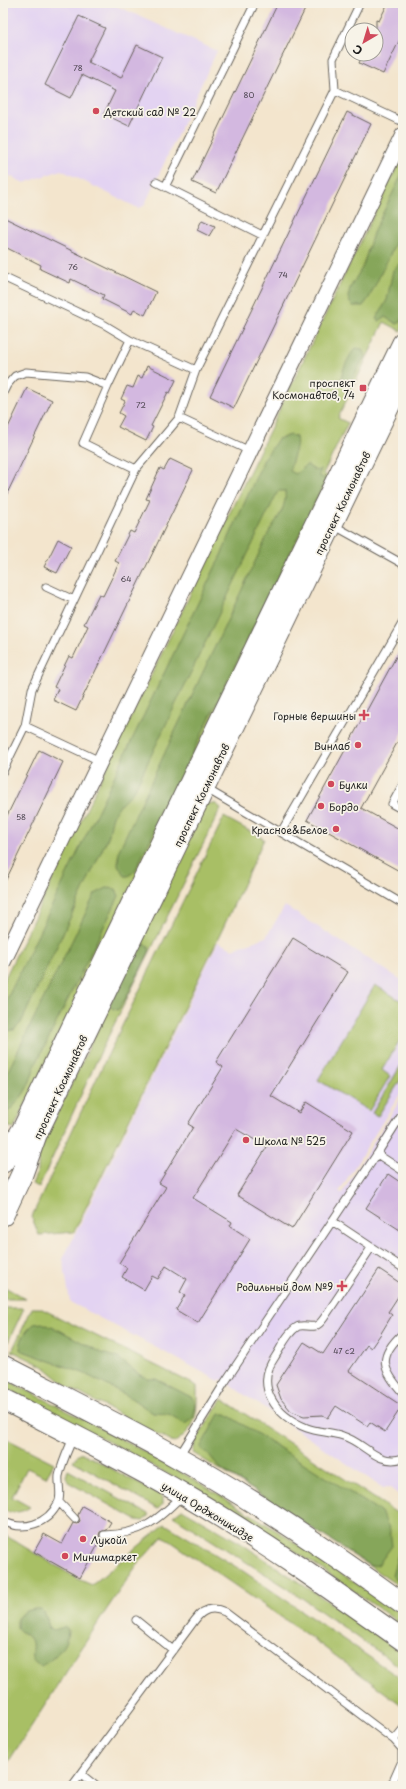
<svg xmlns="http://www.w3.org/2000/svg" width="406" height="1789" viewBox="0 0 406 1789" font-family="'Playpen Sans',sans-serif">
<rect width="100%" height="100%" fill="#f7f3e8"/>
<filter id="ink" filterUnits="userSpaceOnUse"><feTurbulence type="fractalNoise" baseFrequency=".025" numOctaves="2"/><feDisplacementMap in="SourceGraphic" scale="8" xChannelSelector="R" yChannelSelector="G"/><feConvolveMatrix kernelMatrix="1 2 1 2 8 2 1 2 1" color-interpolation-filters="sRGB"/></filter>
<filter id="wash" filterUnits="userSpaceOnUse"><feTurbulence type="fractalNoise" baseFrequency=".012" numOctaves="4" result="noise"/><feDisplacementMap in="SourceGraphic" scale="16" xChannelSelector="R" yChannelSelector="G"/><feGaussianBlur stdDeviation="0.9" result="paint"/><feColorMatrix in="noise" values="0 0 0 0 0 0 0 0 0 0 0 0 0 0 0 0 0 1.4 0 .05"/><feComposite in="paint" operator="in"/></filter>
<g filter="url(#wash)">
<rect width="100%" height="100%" fill="#f3e5cd"/>
<path fill="#e3d3f2" d="M3,3h107l107,48 -73,155 -6,2 -77,-38 -37,13 -21,-10z
M285,906l118,75v108l-64,103 3,1 61,-98v403l-14,-11 -6,1 -162,-109 -2,2 -149,-79 -7,-43 155,-317 15,7 33,-12z"/>
<path fill="#a8bf65" stroke="#626e40" d="M403,154v172l-2,5 -17,-9 -46,96 10,5 -25,51 7,3 -316,651 -5,-1 -6,-69v-76z
M206,803l10,1 5,4 -119,241 -63,138 -7,-3 6,-14 1,-18z
M224,817l40,22 -47,102 -143,291 -35,3 -7,-17 1,-4 71,-151z
M375,985l28,17v33l-21,35 8,6 -21,35 -51,-31z
M403,1062v14l-25,40 -6,-3z
M3,1286l23,13h-23z
M3,1308h21l-16,34 -5,-3z
M32,1308h8l157,78c0,27 2,40 -23,57l-106,-56 -25,-21 -31,-15z
M3,1378c57,29 114,58 169,89 77,44 151,93 223,143l8,6v10c-58,-42 -118,-83 -179,-119 -72,-43 -146,-82 -221,-120z
M222,1399l181,118v72l-106,-72 -104,-64 2,-11z
M3,1437l51,26 -8,14 -19,-9 -15,29 18,10c-8,6 -17,6 -27,4z
M83,1453l80,44v7l-5,5 -85,-48 5,-6z
M68,1470l82,45 -7,6 -7,-1 -68,-38 -2,-6z
M182,1509l57,33 103,69 61,43v15l-114,-80 -116,-73z
M165,1524l78,47 160,109v26l-90,-67 -150,-103 -26,29 -30,44 -104,161v-236l75,45 14,6z"/>
<path fill="#86a65a" stroke="#51613b" d="M403,172v56l-34,70 -6,8h-10l-3,-3 -2,-6 2,-9 13,-22 10,-33z
M403,260v58l-2,4 -4,2 -12,-7 -6,4 -3,-2 11,-19 6,-30z
M356,348l6,1 3,7 -14,25 -7,1 -3,-2c1,-10 8,-25 15,-32z
M291,435l5,2c3,11 -5,22 -6,34l6,3 6,-6 5,-3 9,6 5,-2 -2,7 7,3 -191,392 -7,5h-3l-7,-11 1,-15 151,-320c8,-12 17,-24 15,-39h-7l-144,300c-7,8 -18,16 -21,25 -2,6 -3,13 -4,19l-88,188 -7,7 -8,1c-4,-11 -3,-19 0,-30l217,-450 41,-92 14,-20z
M107,888l9,1 3,7 -85,172c-5,20 -11,29 -26,44l-5,-36 3,-1 89,-181z
M139,944h6l4,3v5l-23,46 -8,12 -5,-1 -4,-4z
M42,1323l19,8 41,22 16,5 22,17 8,4h8l37,19 3,7 -3,13 -8,6 -16,-10 -16,-1 -25,-17 -45,-23 -63,-23c1,-13 5,-18 14,-26z
M219,1414h7l155,98 9,18 2,16 -14,19 -8,1 -149,-97 -11,-13 -10,-8z
M403,1542v43l-11,-9 7,-26z
M35,1609h6l6,10 2,9 5,2 10,-3 4,3c0,16 -14,29 -27,36 -17,-7 -4,-18 -11,-28 -4,-4 -9,-5 -13,-10v-10l9,-7z"/>
<g id="blocks">
<path fill="#d3b8e0" d="M278,3h30l-92,190 -24,-11z
M388,3h15v30l-20,41 -24,-11 4,-9h13v-34l3,1z
M79,16l26,12 -17,34 33,16 16,-33 25,12 -33,69 -25,-12 11,-23 -33,-16 -11,23 -26,-13z
M347,112l24,12 -137,284 -24,-12z
M3,217l153,75 -11,23 -11,-6 -2,5 -30,-15 2,-4 -33,-16 -1,4 -30,-14 1,-4 -38,-19z
M202,220l13,6 -6,10 -12,-6z
M147,366l29,14 -6,13 -2,-1 -17,34 2,1 -7,14 -28,-14 6,-11 -5,-3 6,-12 -4,-2 6,-13 6,2 5,-12 4,2z
M27,388l25,12 -49,102v-64z
M170,459l23,11 -117,241 -23,-11 5,-11 -4,-2 15,-31 4,2 15,-32 -4,-2 15,-30 4,2 16,-33 -4,-2 15,-30 4,2 16,-33 -4,-1 14,-31 4,2z
M58,539l13,7 -14,27 -13,-6z
M403,644v88l-42,76 42,23v42l-96,-53z
M39,750l24,12 -60,124v-62z
M293,938l55,34 -77,124 28,17 7,-11 47,29 -61,98 -55,-34 30,-48 -31,-18 -43,69 39,24 -2,4 20,13 -52,84 -22,-13 9,-15 -5,-3 7,-13 -21,-13 -8,13 -6,-3 -8,14 -22,-13 5,-9 -8,-5 47,-76 -7,-4 34,-56 -5,-3 35,-57 -7,-5z
M388,1174l15,10v48l-37,-24z
M379,1269l24,16v4l-15,23 4,3 -12,20 -9,13 -4,-3 -18,26 53,35 -17,26 -15,-10 -3,4 -31,-20 -8,12 -5,-3 -19,1 -13,-5 -10,-12 -5,-14 28,-43 19,12z
M82,1506l29,16 -5,8 -6,2 -1,4 2,3 -21,39 -46,-26 10,-18 18,10 11,-21 4,1 3,-3 -2,-6z"/>
</g>
</g>
<g filter="url(#ink)">
<use href="#blocks" fill-opacity="0" stroke="#67625a" stroke-width="1"/>
<g fill="none" stroke-linecap="round" stroke-linejoin="round">
<defs>
<path id="lane" d="M335,90l68,32
M156,182l106,53
M165,187l90,-184
M3,277l102,48 25,15 66,30
M108,386l-25,57 53,26
M3,393l4,-8 8,-9 11,-4 59,5 23,9 22,-46
M179,418l71,33
M333,525l70,39
M46,587l28,13
M25,726l75,35
M3,771l22,-45 7,-37 104,-220 43,-51 17,-48 139,-280 -2,-31 27,-56
M403,784l-11,20 11,6
M205,788l198,116
M281,832l122,-210
M377,1154l26,-41
M332,1221l71,47
M371,1248l-47,70c-2,3 -6,7 -9,8 -6,1 -14,-2 -18,1 -10,6 -16,21 -22,30 -21,30 1,59 32,71 11,4 24,4 36,8 21,6 35,31 60,22
M403,1333c-26,24 -21,36 0,60
M179,1456l46,-74 152,-228 26,17
M59,1502l16,17
M3,1521c20,11 45,3 55,-18 4,-7 0,-19 1,-27 3,-14 9,-26 14,-38
M104,1535c39,-1 52,-14 79,-40
M136,1620l37,30
M394,1740l9,-11
M81,1774l15,12
M72,1786l123,-166c8,-11 17,-14 30,-8l169,128 8,9v12l-11,25"/>
<path id="street" d="M3,962l400,-827"/>
<path id="secondary" d="M3,1162l20,-33 380,-786
M3,1215l19,-41 14,-39 367,-758
M3,1366c58,30 117,59 174,91 79,44 154,95 226,147
M3,1399c60,31 121,61 180,95 76,44 148,95 220,146"/>
</defs>
<use href="#lane" stroke="#67625a" stroke-width="9"/>
<use href="#street" stroke="#67625a" stroke-width="17"/>
<use href="#secondary" stroke="#67625a" stroke-width="23"/>
<use href="#lane" stroke="#fff" stroke-width="7"/>
<use href="#street" stroke="#fff" stroke-width="15"/>
<use href="#secondary" stroke="#fff" stroke-width="21"/>
</g>
</g>
<g fill="#d1495b" stroke="#f7f3e8" stroke-width="1.5">
<circle cx="96" cy="111" r="4"/>
<rect x="359" y="384" width="8" height="8" rx="2"/>
<path d="M362 709h4v4h4v4h-4v4h-4v-4h-4v-4h4z"/>
<circle cx="358" cy="745" r="4"/>
<circle cx="331" cy="784" r="4"/>
<circle cx="321" cy="806" r="4"/>
<circle cx="336" cy="829" r="4"/>
<circle cx="246" cy="1140" r="4"/>
<path d="M340 1280h4v4h4v4h-4v4h-4v-4h-4v-4h4z"/>
<circle cx="83" cy="1539" r="4"/>
<circle cx="65" cy="1556" r="4"/>
</g>
<g text-anchor="middle" dominant-baseline="central" stroke-width="3.5" stroke-linejoin="round" paint-order="stroke">
<g font-size="8" fill="#4a434d">
<text x="78" y="68">78</text>
<text x="249" y="95">80</text>
<text x="73" y="267">76</text>
<text x="283" y="275">74</text>
<text x="141" y="405">72</text>
<text x="126" y="579">64</text>
<text x="21" y="817">58</text>
<text x="344" y="1351">47 с2</text>
</g>
<g font-size="10" fill="#1c1c1c" stroke="#f7f3e8" text-anchor="start">
<text x="104" y="111">Детский сад № 22</text>
<text x="355" y="382" text-anchor="end">проспект<tspan x="355" dy="12">Космонавтов, 74</tspan></text>
<text x="356" y="715" text-anchor="end">Горные вершины</text>
<text x="350" y="745" text-anchor="end">Винлаб</text>
<text x="339" y="784">Булки</text>
<text x="329" y="806">Бордо</text>
<text x="328" y="829" text-anchor="end">Красное&amp;Белое</text>
<text x="254" y="1140">Школа № 525</text>
<text x="333" y="1286" text-anchor="end">Родильный дом №9</text>
<text x="91" y="1539">Лукойл</text>
<text x="73" y="1556">Минимаркет</text>
</g>
<g font-size="10" fill="#1c1c1c" stroke="#f7f3e8">
<text transform="translate(342 503) rotate(-64)">проспект Космонавтов</text>
<text transform="translate(201 795) rotate(-64)">проспект Космонавтов</text>
<text transform="translate(60 1087) rotate(-65)">проспект Космонавтов</text>
<text transform="translate(208 1511) rotate(31)">улица Орджоникидзе</text>
</g>
</g>
<rect width="406" height="1789" fill="none" stroke="#f7f3e8" stroke-width="16"/>
<g transform="translate(364 42) rotate(218)"><circle r="19" fill="#f7f3e8" stroke="#9f9d96"/>
<path d="M0-3L7 15L0 10L-7 15Z" fill="#d1495b"/>
<text y="-6" font-size="11" font-weight="bold" text-anchor="middle" fill="#1c1c1c">С</text>
</g>
</svg>
